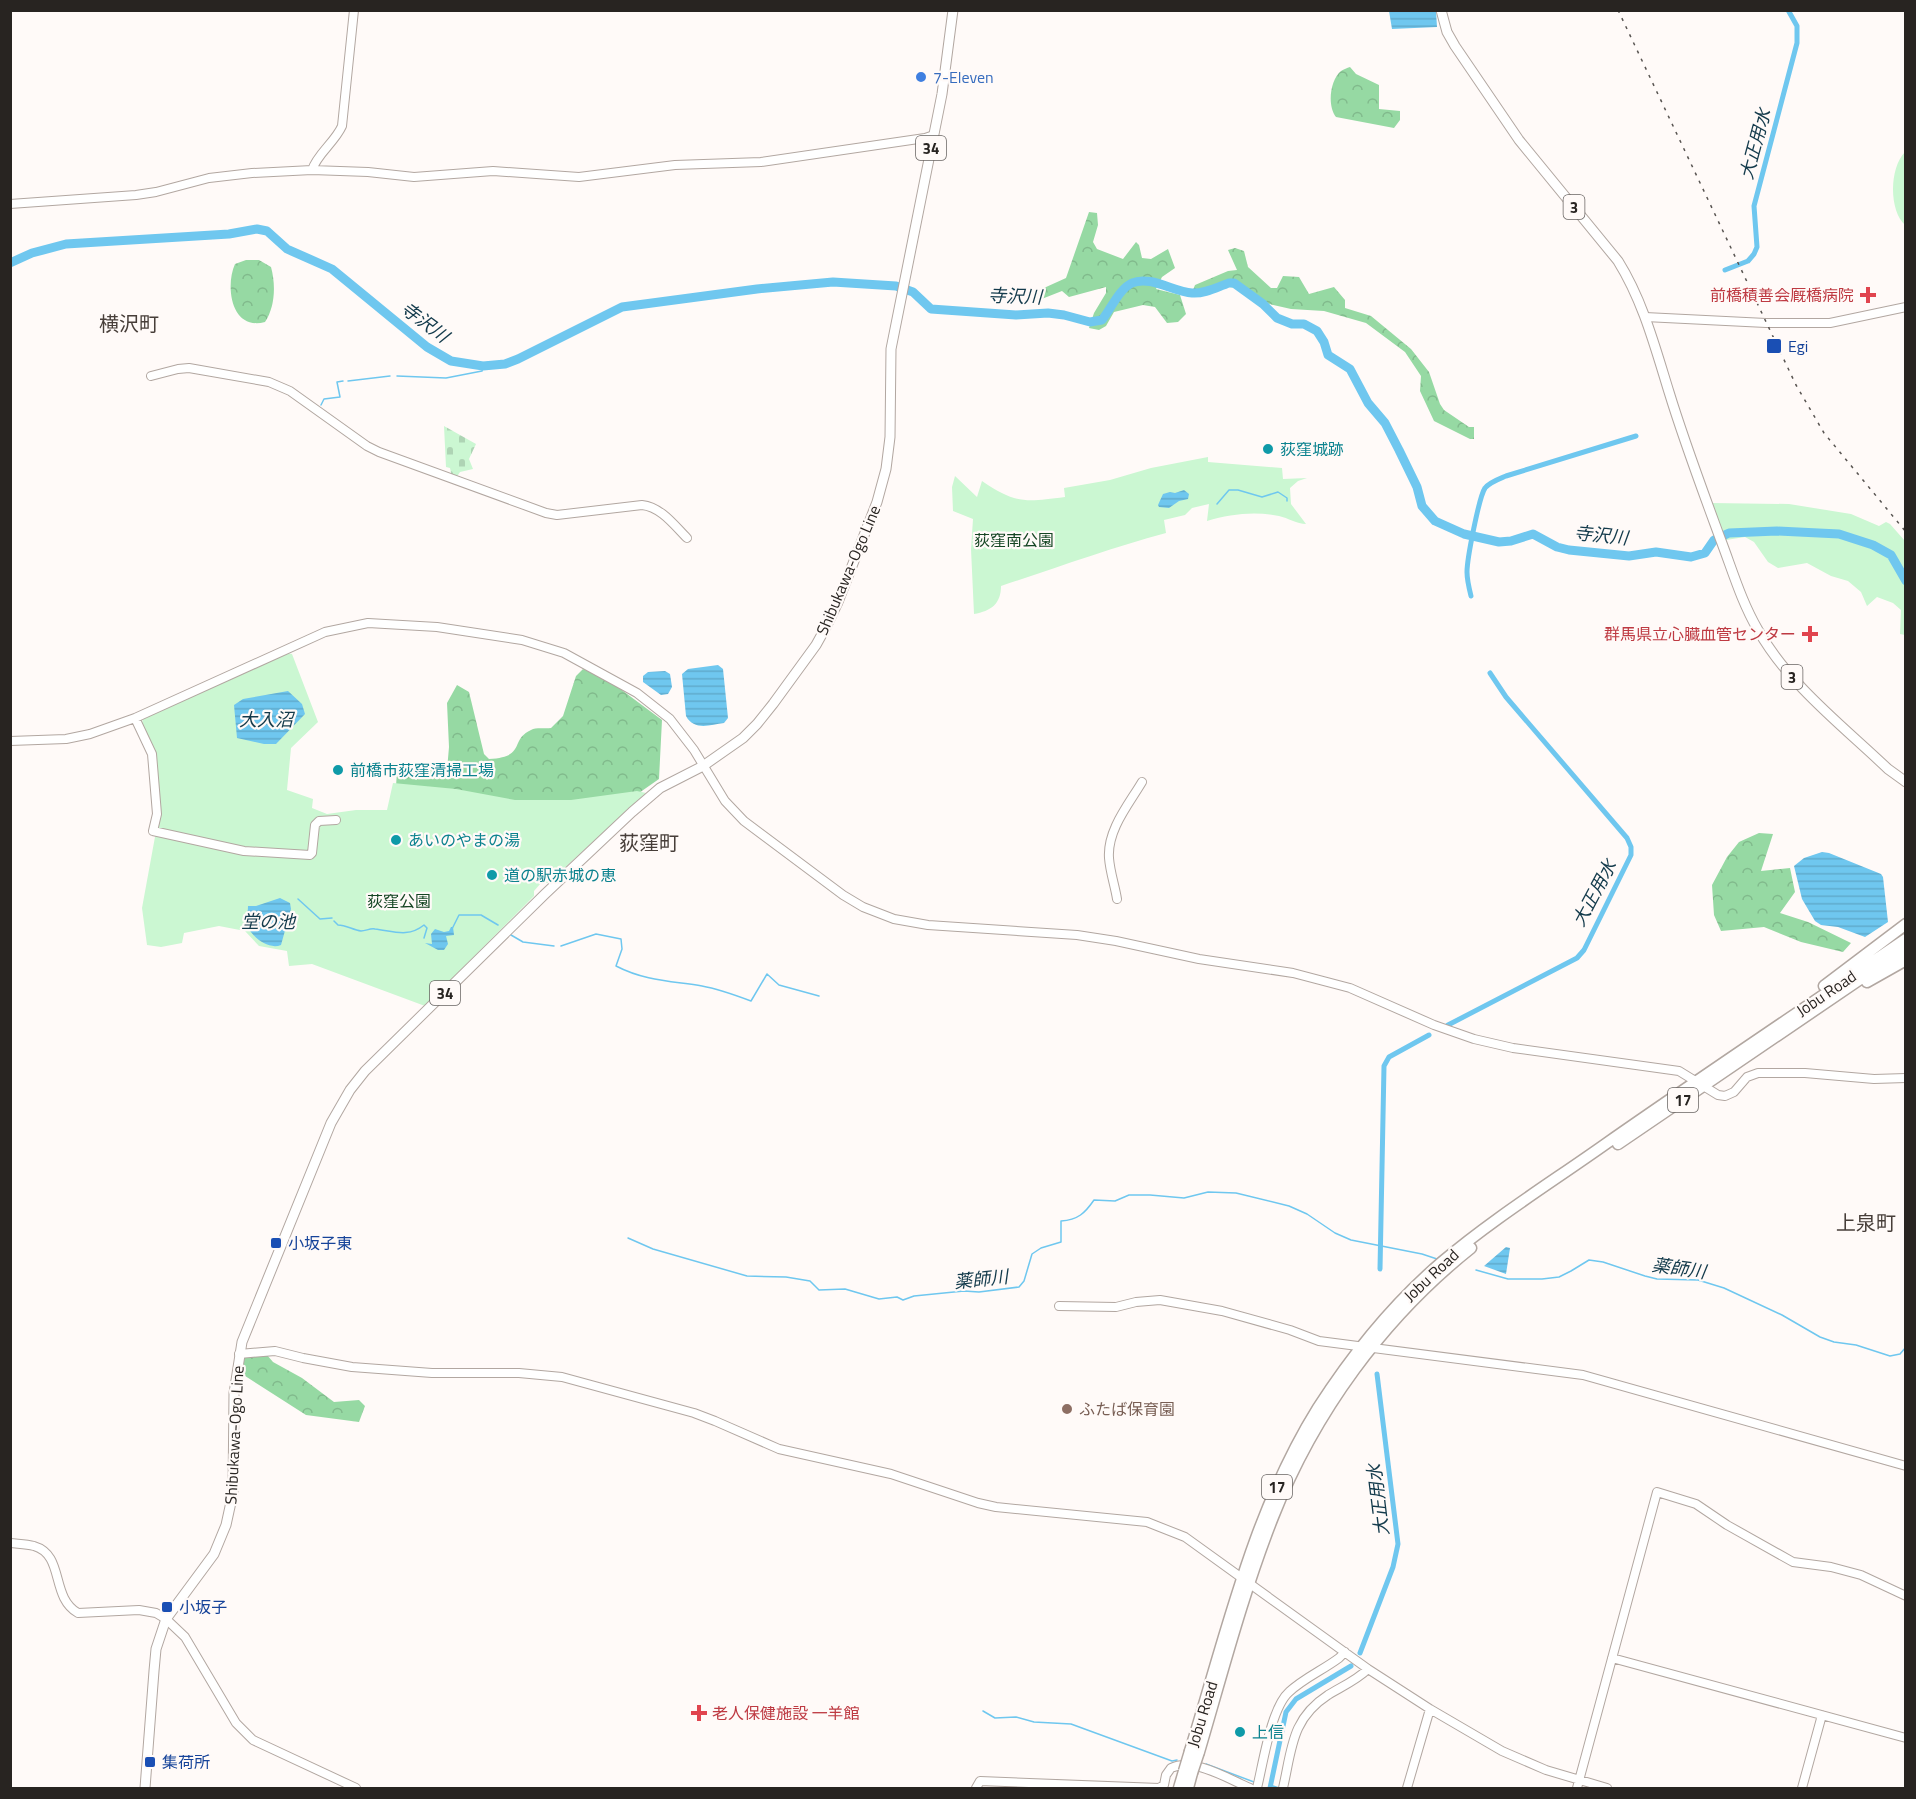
<svg xmlns="http://www.w3.org/2000/svg" width="1916" height="1799" viewBox="0 0 1916 1799" font-family="'Titillium Web','Noto Sans JP',sans-serif">
<defs>
<pattern id="forest-crowns" width="20" height="18" patternUnits="userSpaceOnUse" patternTransform="scale(1.5)"><rect width="20" height="18" fill="#96d9a3"/><path d="M2 6a3 3 0 1 1 6 0M12 15a3 3 0 1 1 6 0" fill="none" stroke="#81ba8c"/></pattern>
<pattern id="cemetery-stones" width="16" height="16" patternUnits="userSpaceOnUse" patternTransform="scale(1.5)"><rect width="16" height="16" fill="#cbf7d2"/><path d="M2 7V4a2 2 0 0 1 4 0v3zM10 15v-3a2 2 0 0 1 4 0v3z" fill="#aed4b4"/></pattern>
<pattern id="water-rules" width="6" height="5" patternUnits="userSpaceOnUse" patternTransform="scale(1.5)"><rect width="6" height="5" fill="#6fc7ef"/><path d="M0 2.5h6" fill="none" stroke="#60abcd"/></pattern>
</defs>
<rect width="100%" height="100%" fill="#fffaf8"/>
<path fill="url(#forest-crowns)" d="M1350,67l6,7 23,11v24l21,2v9l-6,8 -58,-11c-9,-11 -6,-37 5,-46 3,-2 6,-3 9,-4z
M1089,212l8,1 1,12 -5,17 4,7 26,10 13,-17 3,3 3,13 9,1 17,-10 7,19 -13,9 -6,12 24,6 6,19 -8,8 -11,1 -12,-16 -12,-2 -29,7 -8,14 -7,4 -10,-2 5,-15 12,-20v-6l-37,10 -7,-6 -28,11 1,-10 31,-14z
M1235,248l9,3 4,16 23,21h6l6,-12 16,1 10,17 25,-7 11,13v8l26,8 40,33 18,23 11,32 4,6 25,17h5v12h-4l-36,-18 -14,-30 1,-15 -16,-24 -39,-29 -42,-12 -33,-2 -26,-6 -25,-14 -15,-3 -17,6 -15,-2 2,-5 33,-14 9,-1 -9,-20z
M246,260h13l12,7c5,18 4,40 -6,55 -34,9 -40,-36 -30,-58z
M583,669l24,10 55,41 -3,59 -33,23 -41,10 -189,-25 1,-17h50l2,-23 -2,-44 10,-18 12,7 15,62 5,5c38,-2 20,-19 42,-29 5,-3 14,-1 20,-2l12,-12 13,-40z
M1759,833l14,1 -12,37 29,-3 5,24 -15,21 28,9 43,21 -8,9 -42,-10 -37,-15 -43,4 -7,-16 -2,-30 15,-28 12,-15z
M267,1355l6,7 29,16 32,24 25,-2 6,6 -6,16 -53,-7 -67,-43 2,-15z"/>
<path fill="url(#cemetery-stones)" d="M444,426l32,18 -7,15 4,10 -13,3 -4,6 -4,-1 -2,-9 -4,-1z"/>
<path fill="#cbf7d2" d="M1905,152v73c-16,-14 -16,-57 0,-73z
M1208,457v5l74,6 1,11 24,-1 -9,3 -8,7 1,16 15,20c-9,0 -18,-6 -27,-8 -25,-5 -48,-2 -72,5l2,-17 -17,4 -7,7 -21,5 2,13c-56,15 -110,35 -165,53 0,18 -10,25 -27,28l-3,-65 2,-30 -20,-8 -1,-24 3,-11 22,21 5,-16c34,23 43,21 83,16l-1,-9 46,-8 41,-12z
M1711,503l78,1 62,10 28,12 7,-4 4,2 15,17v94l-5,-1 1,-24 -8,-7 -16,-6 -10,9 -6,-14 -13,-11 -17,-5 -24,-13 -29,5 -10,-6 -14,-20 -9,-5 -19,3z
M285,653l7,1 26,68 -27,26 -4,42 26,9 -1,9 15,6 29,-4h31l6,-27 63,6 59,11h56l66,-9 9,2 -98,90h-7l-7,8v5l-109,110 -113,-42 -23,2 -2,-15 -28,-5 -14,-15 -26,-5 -35,7 -2,10 -21,4 -14,-2 -5,-37 17,-93 -17,-91 1,-6z"/>
<path fill="url(#water-rules)" d="M1389,11h47l1,16 -45,2z
M1184,490l5,4 -1,5 -9,2 -10,7 -10,-1 -1,-2 5,-11 7,-2 5,1z
M718,665l5,4 5,49 -4,5c-14,2 -30,8 -38,-7l-4,-42 6,-5z
M665,671l5,3 2,13 -4,7 -7,1 -18,-13v-6l5,-4z
M288,691l14,13 3,10 -29,30h-12l-27,-6 -3,-33 9,-6z
M1822,852l7,1 52,21 2,3 5,45 -23,15 -27,-10 -17,-2 -6,-4 -13,-22 -8,-33 10,-8z
M280,898l10,5 1,6 -10,36c-12,5 -28,-7 -33,-18 -2,-6 0,-15 0,-21h8z
M451,927h2l1,8 -8,1 2,8 -4,6h-6l-13,-7 7,1 -1,-10 4,-5 9,3 5,-1z
M1506,1247l4,1 -4,26 -22,-8z"/>
<g fill="none" stroke-linecap="round" stroke-linejoin="round">
<path stroke="#6fc7ef" stroke-width="1.5" d="M756,289l1,3 37,-5
M397,376l49,2 36,-7 1,-5
M348,381l42,-5
M321,405l3,-6 16,-2 -3,-15 6,-1
M1217,504l12,-14h9l24,7 16,-5 9,6v3
M298,899l22,20 12,-1
M334,921l4,4c8,0 15,5 23,6 5,0 9,-3 14,-2 18,2 33,9 49,-4l3,3 -3,10
M452,929l7,-14h22l17,10
M511,935l12,7 31,4
M561,946l35,-12 25,5 1,10 -6,17c29,15 55,15 86,20 17,3 33,9 49,15l16,-27 12,11 40,11
M628,1238l25,11 94,27 39,1 24,4 9,9 26,-1 34,10 18,-2 6,3 11,-4 50,-5 15,1 40,-5 5,-6 8,-27 9,-6 20,-6v-21c17,-1 24,-8 33,-21l21,1 14,-6h21l34,3 24,-6 28,1 53,13 18,8 28,19 16,7 71,14 15,5
M1476,1270l32,9h34l17,-2 12,-6 18,-11 14,2 42,14 12,3 41,1 26,8 58,27 38,22 14,5 22,3 34,11 10,-2 6,-7
M983,1711l12,7 21,-1 18,5 37,2 101,37 5,-1
M1206,1764l48,18
M1273,1786l6,2"/>
<path stroke="#6fc7ef" stroke-width="5" d="M1725,270l23,-9 6,-7 3,-7 -3,-41 43,-163v-17l-9,-16
M1471,596c-2,-8 -4,-16 -4,-24 0,-13 12,-75 18,-84 5,-6 14,-9 21,-12l130,-40
M1448,1025l129,-67 7,-8 47,-95v-8l-4,-9 -121,-141 -16,-24
M1380,1269l4,-203 5,-9 40,-22
M1360,1653l33,-86 5,-23 -21,-170
M1270,1788l16,-76 10,-13 55,-33"/>
<path stroke="#6fc7ef" stroke-width="9" d="M10,263l22,-10 34,-9 163,-10 28,-5 10,2 20,18 45,20 95,78 24,14 32,5 22,-2 13,-5 104,-52 135,-18 76,-7 63,4 17,6 18,17 85,6 32,-2 16,2 26,7 12,-2c9,-11 17,-31 30,-37 18,-8 42,9 60,10 13,1 25,-6 37,-10h5l29,21 14,14 15,6h12l13,7 7,11 4,13 22,14 18,34 17,20 14,27 18,37 5,19 13,15 29,13 35,8 12,-1 22,-7 24,13 12,3 60,6 27,-4 35,5 14,-4 9,-13 15,-7 48,-2 62,3 34,11 18,10 15,26"/>
<defs>
<path id="secondary" d="M312,170c5,-16 23,-28 30,-44l12,-116
M10,204l126,-9 20,-3 53,-14 43,-5 60,-3 56,2 46,5 79,-6 86,6 96,-12 86,-3 164,-24 9,-3
M1645,317l121,6h64l76,-16
M151,376l27,-7 11,-1 80,14 21,9 77,55 12,6 167,61 11,2 85,-10c19,2 32,20 45,33
M135,718l17,36 5,60 -4,17 91,20 66,4 2,-2 3,-28 4,-4 17,-1
M10,741l56,-2 24,-5 45,-16 190,-86 43,-9 69,4 85,13 42,13 73,40 33,26 24,31 31,51 19,20 99,74 20,12 31,12 34,6 149,10 39,6 83,18 94,14 57,15 84,37 40,14 39,9 166,23 39,24 7,1 9,-4 13,-15 11,-4h47l69,6 32,-1
M1117,899c-2,-13 -7,-27 -8,-41 -2,-28 20,-54 33,-76
M1059,1306l57,1 20,-5 24,-2 62,11 68,19 29,11 264,34 323,91
M239,1354l36,-3 28,7 49,9 80,6h87l43,4 132,36 21,8 64,28 112,25 87,29 18,4 151,15 38,15 183,132 62,40 72,42 44,19 61,18
M10,1543c8,1 16,1 24,3 31,9 16,51 44,67l61,-3 17,3 10,6 19,18 51,86 17,17 103,48
M1612,1658l294,80
M976,1788l4,-7 179,7 5,-3 2,-10 5,-7c23,-11 57,11 79,20
M1257,1788c6,-24 14,-80 32,-96 15,-14 34,-22 50,-34l6,-6
M1283,1788c9,-39 8,-69 45,-93 13,-8 29,-15 40,-26
M1407,1788l23,-79
M1577,1788l80,-296 39,12 31,21 66,37 38,5 30,8 45,21
M1802,1788l20,-73"/>
<path id="primary" d="M1441,10l6,22 8,14 64,94 99,121c25,40 37,86 51,131 15,49 33,97 51,146 12,31 21,63 38,92 31,55 85,96 130,139l18,13
M145,1788l9,-117 2,-22 10,-30 48,-65 12,-29 7,-32 1,-100 8,-51 89,-219 19,-33 15,-19 180,-177 87,-82 28,-24 43,-22 40,-28 14,-14 16,-20 43,-59 10,-18 12,-25 39,-100 9,-33 4,-32 1,-88 51,-255 11,-84"/>
<path id="highway" d="M1867,982l39,-22
M1824,986l82,-62
M1618,1144l288,-196
M1190,1751c36,-116 63,-239 128,-343 34,-53 76,-105 124,-146 52,-44 110,-80 165,-119 99,-69 199,-136 299,-204
M1199,1752c23,-78 44,-159 74,-235 41,-104 110,-199 198,-269
M1179,1788l5,-17
M1188,1788l4,-15"/>
</defs>
<use href="#secondary" stroke="#b2a7a1" stroke-width="10"/>
<use href="#primary" stroke="#b2a7a1" stroke-width="11"/>
<use href="#highway" stroke="#b2a7a1" stroke-width="13"/>
<use href="#secondary" stroke="#fff" stroke-width="8"/>
<use href="#primary" stroke="#fff" stroke-width="9"/>
<use href="#highway" stroke="#fff" stroke-width="10"/>
<path stroke="#585451" stroke-width="1.5" stroke-dasharray="3 6" stroke-linecap="butt" d="M1618,10l178,375 28,48 82,99"/>
<defs>
<path id="highway-bridge" d="M1184,1771l6,-20
M1192,1773l7,-21"/>
</defs>
<use href="#highway-bridge" stroke="#b2a7a1" stroke-width="13" stroke-linecap="butt"/>
<use href="#highway-bridge" stroke="#fff" stroke-width="10"/>
</g>
<circle fill="#3f7fe0" stroke="#fffaf8" stroke-width="2" cx="921" cy="77" r="6"/>
<g fill="#e0444e" stroke="#fffaf8" stroke-width="2">
<path d="M1865 286h6v6h6v6h-6v6h-6v-6h-6v-6h6z"/>
<path d="M1807 625h6v6h6v6h-6v6h-6v-6h-6v-6h6z"/>
<path d="M696 1704h6v6h6v6h-6v6h-6v-6h-6v-6h6z"/>
</g>
<g fill="#1a4fb4" stroke="#fffaf8" stroke-width="2">
<rect x="1766" y="338" width="16" height="16" rx="3"/>
<rect x="270" y="1237" width="12" height="12" rx="3"/>
<rect x="161" y="1601" width="12" height="12" rx="3"/>
<rect x="144" y="1756" width="12" height="12" rx="3"/>
</g>
<g fill="#0f9aa8" stroke="#fffaf8" stroke-width="2">
<circle cx="1268" cy="449" r="6"/>
<circle cx="338" cy="770" r="6"/>
<circle cx="396" cy="840" r="6"/>
<circle cx="492" cy="875" r="6"/>
<circle cx="1240" cy="1732" r="6"/>
</g>
<circle fill="#8d6e63" stroke="#fffaf8" stroke-width="2" cx="1067" cy="1409" r="6"/>
<g text-anchor="middle" dominant-baseline="central" stroke-width="4.5" stroke-linejoin="round" paint-order="stroke">
<g fill="#fffaf8" stroke="#686462" stroke-width="1.5">
<rect x="916" y="136" width="30" height="24" rx="4.5"/>
<rect x="1563.5" y="195" width="21" height="24" rx="4.5"/>
<rect x="1781.5" y="665" width="21" height="24" rx="4.5"/>
<rect x="430" y="981" width="30" height="24" rx="4.5"/>
<rect x="1668" y="1088" width="30" height="24" rx="4.5"/>
<rect x="1262" y="1475" width="30" height="24" rx="4.5"/>
</g>
<g font-size="15" font-weight="bold" fill="#282421">
<text x="931" y="148">34</text>
<text x="1574" y="207">3</text>
<text x="1792" y="677">3</text>
<text x="445" y="993">34</text>
<text x="1683" y="1100">17</text>
<text x="1277" y="1487">17</text>
</g>
<g font-size="16" fill="#366cbe" stroke="#fffaf8" text-anchor="start">
<text x="933" y="77">7-Eleven</text>
</g>
<g font-size="16" fill="#be3a42" stroke="#fffaf8" text-anchor="end">
<text x="1854" y="295">前橋積善会厩橋病院</text>
<text x="1796" y="634">群馬県立心臓血管センター</text>
<text x="712" y="1713" text-anchor="start">老人保健施設 一羊館</text>
</g>
<g font-size="16" fill="#164399" stroke="#fffaf8" text-anchor="start">
<text x="1788" y="346">Egi</text>
<text x="288" y="1243">小坂子東</text>
<text x="179" y="1607">小坂子</text>
<text x="162" y="1762">集荷所</text>
</g>
<g font-size="16" fill="#0d838f" stroke="#fffaf8" text-anchor="start">
<text x="1280" y="449">荻窪城跡</text>
<text x="350" y="770">前橋市荻窪清掃工場</text>
<text x="408" y="840">あいのやまの湯</text>
<text x="504" y="875">道の駅赤城の恵</text>
<text x="1252" y="1732">上信</text>
</g>
<g font-size="16" fill="#154523" stroke="#fffaf8">
<text x="1014" y="540">荻窪南公園</text>
<text x="399" y="901">荻窪公園</text>
</g>
<g font-size="16" fill="#282421" stroke="#fffaf8">
<text transform="translate(848 570) rotate(-67)">Shibukawa-Ogo Line</text>
<text transform="translate(1826 993) rotate(-34)">Jobu Road</text>
<text transform="translate(1431 1275) rotate(-43)">Jobu Road</text>
<text transform="translate(234 1435) rotate(-87)">Shibukawa-Ogo Line</text>
<text transform="translate(1202 1714) rotate(-73)">Jobu Road</text>
</g>
<g font-size="16" fill="#785e54" stroke="#fffaf8" text-anchor="start">
<text x="1079" y="1409">ふたば保育園</text>
</g>
<g font-size="18" font-style="italic" fill="#133a4b" stroke="#fffaf8">
<text transform="translate(1755 144) rotate(-75)">大正用水</text>
<text transform="translate(1015 296) rotate(2)">寺沢川</text>
<text transform="translate(425 322) rotate(37)">寺沢川</text>
<text transform="translate(1601 535) rotate(6)">寺沢川</text>
<text x="266" y="719">大入沼</text>
<text transform="translate(1594 893) rotate(-62)">大正用水</text>
<text x="268" y="921">堂の池</text>
<text transform="translate(1679 1268) rotate(8)">薬師川</text>
<text transform="translate(981 1279) rotate(-6)">薬師川</text>
<text transform="translate(1378 1500) rotate(-97)">大正用水</text>
</g>
<g font-size="20" fill="#473e39" stroke="#fffaf8">
<text x="129" y="323">横沢町</text>
<text x="649" y="842">荻窪町</text>
<text x="1866" y="1222">上泉町</text>
</g>
</g>
<rect width="1916" height="1799" fill="none" stroke="#282421" stroke-width="24"/>
</svg>
